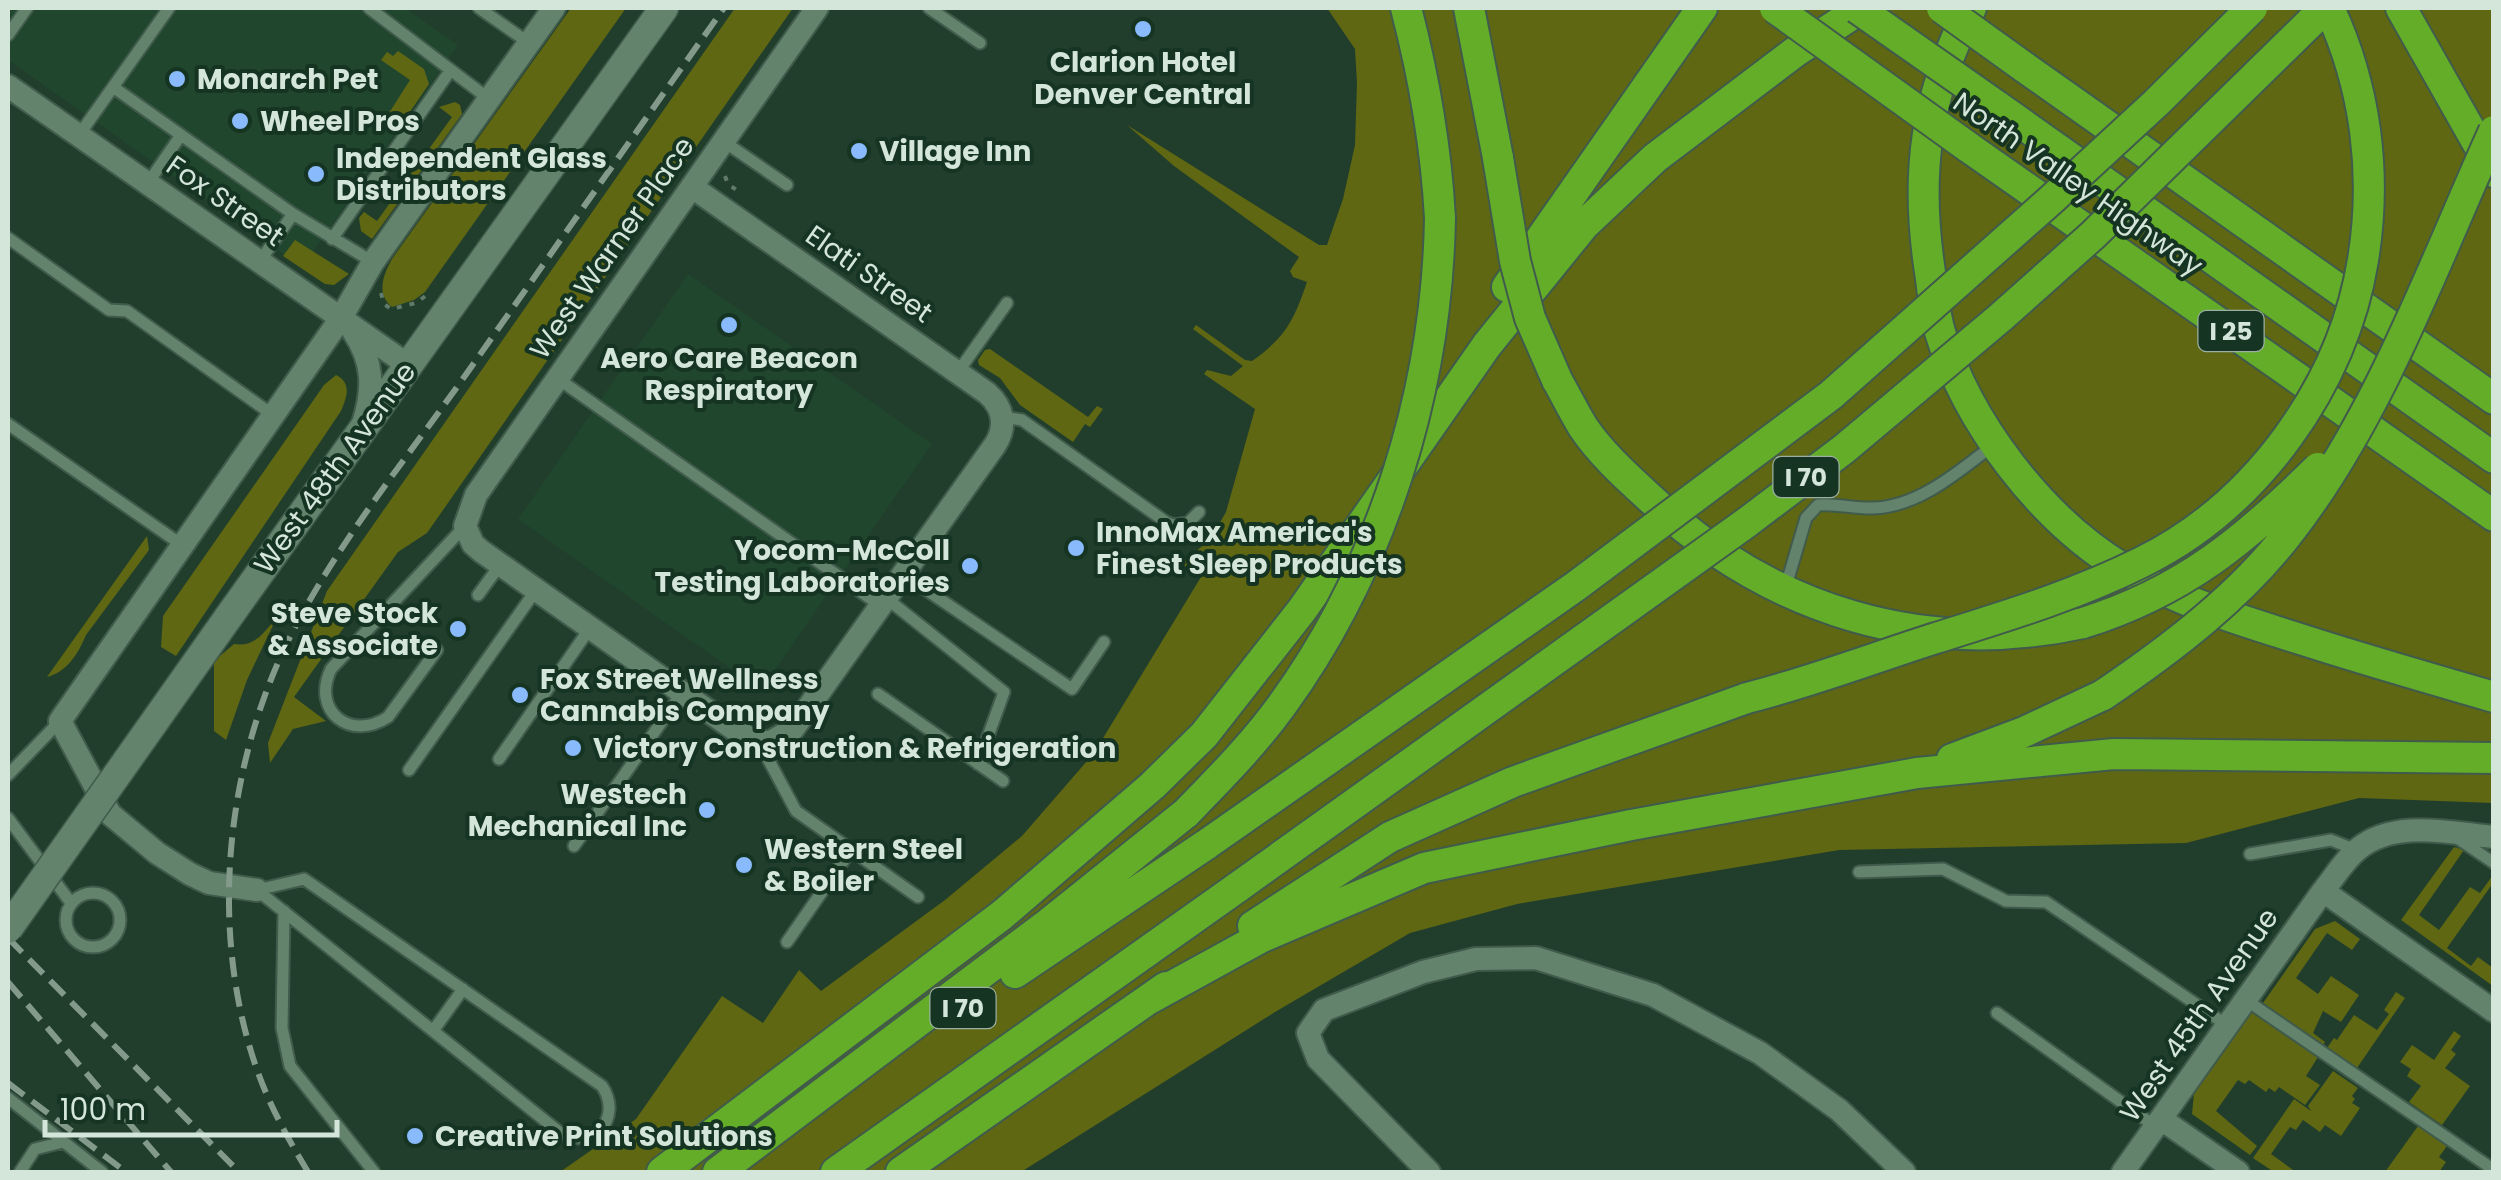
<svg xmlns="http://www.w3.org/2000/svg" width="2501" height="1180" viewBox="0 0 2501 1180" font-family="Poppins,sans-serif">
<rect width="100%" height="100%" fill="#213e2c"/>
<path fill="#20462e" d="M8,8h397l53,37 -156,222 -294,-207z
M688,274l244,170 -171,246 -243,-171z"/>
<path fill="#5f6713" d="M571,8h55l-201,284 -11,8 -22,7c-16,-13 -9,-32 0,-48z
M735,8h58l-366,525 -29,19 -104,145 32,24 -33,8 -23,34 -2,-20 59,-152z
M1327,8h1166v795l-134,-5 -173,45 -347,7 -322,54 -107,29 -135,79 -254,160h-461l76,-53 86,-123 41,27 36,-53 22,21 124,-91 77,-64 72,-83 107,-176 -20,-14 29,-23 16,-28 29,-103 -51,-35 3,-4 24,6 12,-10 -50,-37 3,-4 49,35 7,1c34,-24 42,-41 55,-79l-14,-5 -3,-6 9,-14 -125,-91 -47,-41 192,120h8l16,-46 12,-54 2,-62 -2,-34z
M398,51l26,18 5,15 -26,38 -14,-9 21,-33 -29,-20 6,-8 6,4z
M455,102l5,3 2,9 -90,125 -11,-8 -2,-13 5,-6 13,9 75,-104 -13,-10z
M295,240l54,34 -15,11 -9,-1 -42,-28z
M990,349l98,68 9,-11 6,3 -13,18 -5,-3 -12,18 -53,-37 -20,-27 -21,-13 -1,-5 7,-10z
M336,375c16,8 11,22 5,36l-165,245 -15,-9 2,-31 161,-231z
M147,536l2,14 -63,85c-8,19 -19,37 -39,42z
M276,619l-29,61 -21,60 -12,-9v-70l20,-17c21,3 28,-10 42,-25z
M2454,847l10,3 -45,65 20,15 31,-43 10,6 13,-18v8l-46,65 24,18 7,-9 15,11v18l-92,-66z
M2335,921l25,18 -8,11 -25,-17 -31,45 22,16 13,-18 28,19 -18,27 -18,-11 -10,22 12,9 -2,3 -60,-42 52,-74z
M2396,992l9,6 -48,70 -30,-20 7,-10 3,2 17,-25 23,15 12,-16 -5,-4z
M2252,1011l66,46 -12,19 14,9 -15,20 -26,-18 -4,5 -6,-4 -3,4 -17,-12 -4,4 -7,-4 -22,31 41,35 -7,9 -58,-41 2,-21z
M2454,1031l7,5 -10,14 5,4 -11,14 25,18 -28,39 -33,-23 12,-16 -14,-10 4,-7 -11,-7 12,-17 22,15z
M2333,1071l25,17 -6,8 3,3 -3,4 8,5 -19,28 -16,-11 -5,7 -17,-12 -7,10 -6,-3 -19,27 22,16 -2,2h-17l-21,-14 41,-59 17,12 -3,-5z
M2418,1126l29,20 -8,11 7,5 -7,10h-54z"/>
<g fill="none" stroke-linecap="round" stroke-linejoin="round">
<defs>
<path id="service" d="M369,8l120,91
M479,8l50,35
M929,8l51,35
M8,35l19,-27
M113,87l180,127 80,48
M79,135l90,-127
M723,141l64,44
M148,183l33,-48
M8,238l101,72 18,1 146,104
M332,239l118,-168
M260,261l33,-47
M958,372l49,-69
M557,378l324,228
M1003,417l19,3 144,102 7,3 15,-2 11,-11
M8,424l174,121
M903,574l169,115 32,-47
M1786,586l20,-68 12,-13c19,-2 36,4 55,3 45,-1 85,-36 119,-62
M478,595l22,-30
M886,598l118,94 -26,72
M437,650l-49,67c-38,25 -77,-6 -57,-48l134,-143
M878,694l125,87
M760,744l36,67 122,86
M499,759l91,-131
M409,770l127,-180
M8,775l52,-54
M8,818l63,85
M2457,838l37,25
M574,846l108,-153
M2250,854l81,-14 25,10
M1859,872l84,-3 63,32 40,1 182,124
M304,879l298,207c22,33 -11,67 -44,45l-301,-241z
M66 920a27 27 0 1 1 54 0a27 27 0 1 1-54 0Z
M284,911l-2,117 8,38 84,106
M787,942l64,-92
M2246,1000l248,170
M1997,1013l159,114
M433,1031l30,-42
M8,1098l94,74
M20,1172l15,-23 28,-7"/>
<path id="minor" d="M8,86l400,279
M692,187l295,206c17,15 20,33 8,52l-202,284 -24,14 -19,-5 -16,-9 -253,-178 -8,-7 -8,-18 11,-31 341,-487
M353,331c21,31 21,58 10,93
M257,890l-48,-7 -19,-9 -33,-21 -47,-39 -50,-93 281,-403 32,-56 181,-254
M2323,891l171,120
M2161,1119l77,53
M1429,1172l-111,-113 -10,-26 16,-23 99,-38 53,-13 60,-1 117,37 107,58 79,57 65,62
M2123,1172l200,-281c11,-13 21,-31 35,-42 37,-30 91,-16 136,-12"/>
<path id="tertiary" d="M227,619l437,-611"/>
<path id="motorway" d="M1406,8c18,69 30,138 34,210
M1469,8l29,150
M1971,8c-46,88 -56,166 -41,264 3,19 4,41 10,60 27,90 101,187 182,236 54,33 115,51 175,70 65,21 131,40 197,59
M2401,8l93,164
M2024,67l470,332
M1997,106l497,352
M1968,147l526,369
M1507,287l195,-279
M1557,380c9,16 17,32 26,47 19,28 44,50 69,73 119,110 271,158 431,123
M1952,759l72,-27 79,-37
M1253,926l137,-89 123,-55 234,-84
M1015,973l192,-129
M1149,999l111,-61 164,-70 207,-43 286,-52 197,-19 380,4
M662,1172l340,-257 150,-129 52,-51 98,-125 185,-265 97,-120 71,-67 140,-106 67,-44
M718,1172l331,-249 137,-110
M836,1172l402,-285
M901,1172l265,-185"/>
</defs>
<use href="#service" stroke="#405b4b" stroke-width="15"/>
<use href="#minor" stroke="#405b4b" stroke-width="26"/>
<use href="#tertiary" stroke="#405b4b" stroke-width="31"/>
<use href="#motorway" stroke="#405b4b" stroke-width="34"/>
<path stroke="#617a6a" stroke-width="4" stroke-dasharray="5 8" stroke-linecap="butt" d="M725,176l3,8 10,7
M381,293l3,11 7,5 25,-6 12,-9"/>
<use href="#service" stroke="#63836d" stroke-width="11"/>
<use href="#minor" stroke="#63836d" stroke-width="22"/>
<use href="#tertiary" stroke="#63836d" stroke-width="28"/>
<use href="#motorway" stroke="#63ad29" stroke-width="30"/>
<path stroke="#839a8b" stroke-width="6" stroke-dasharray="20 10" stroke-linecap="butt" d="M8,938l231,234
M8,982l163,190
M8,1083l118,89
M308,1172c-21,-35 -40,-69 -53,-108 -46,-137 -29,-299 35,-427 47,-94 117,-179 177,-264 86,-122 171,-244 257,-365"/>
<defs>
<path id="tertiary-bridge" d="M8,929l219,-310"/>
<path id="motorway-bridge" d="M1775,8l193,139
M1857,8l140,98
M1942,8l82,59
M1498,158l17,103 15,57 27,62
M2083,623c100,-31 162,-83 235,-155
M2103,695c68,-46 138,-99 188,-165 90,-117 142,-265 203,-399
M1747,698c64,-16 126,-40 189,-60 70,-22 140,-43 206,-76 115,-57 201,-177 221,-302 14,-86 3,-173 -34,-252
M1186,813c33,-34 68,-69 96,-108 101,-139 155,-316 158,-487
M1207,844l369,-258 255,-191 221,-196 104,-96 96,-95
M1238,887l508,-364 98,-74 157,-132 92,-82 232,-227"/>
</defs>
<use href="#tertiary-bridge" stroke="#405b4b" stroke-width="31" stroke-linecap="butt"/>
<use href="#motorway-bridge" stroke="#405b4b" stroke-width="34" stroke-linecap="butt"/>
<use href="#tertiary-bridge" stroke="#63836d" stroke-width="28"/>
<use href="#motorway-bridge" stroke="#63ad29" stroke-width="30"/>
</g>
<g fill="#88bafc" stroke="#163422" stroke-width="4">
<circle cx="1143" cy="29" r="10"/>
<circle cx="177" cy="79" r="10"/>
<circle cx="240" cy="121" r="10"/>
<circle cx="859" cy="151" r="10"/>
<circle cx="316" cy="174" r="10"/>
<circle cx="729" cy="325" r="10"/>
<circle cx="1076" cy="548" r="10"/>
<circle cx="970" cy="566" r="10"/>
<circle cx="458" cy="629" r="10"/>
<circle cx="520" cy="695" r="10"/>
<circle cx="573" cy="748" r="10"/>
<circle cx="707" cy="810" r="10"/>
<circle cx="744" cy="865" r="10"/>
<circle cx="415" cy="1136" r="10"/>
</g>
<g text-anchor="middle" dominant-baseline="central" stroke-width="8" stroke-linejoin="round" paint-order="stroke">
<g fill="#163422" stroke="#9bb0a2" stroke-width="2.5">
<rect x="2198.5" y="311" width="65" height="40" rx="8"/>
<rect x="1773.5" y="457" width="65" height="40" rx="8"/>
<rect x="930.5" y="988" width="65" height="40" rx="8"/>
</g>
<g font-size="25" font-weight="bold" fill="#d4e5d9">
<text x="2231" y="331">I 25</text>
<text x="1806" y="477">I 70</text>
<text x="963" y="1008">I 70</text>
</g>
<g font-size="28" font-weight="bold" fill="#d4e5d9" stroke="#163422" text-anchor="start">
<text x="1143" y="62" text-anchor="middle">Clarion Hotel<tspan x="1143" dy="32">Denver Central</tspan></text>
<text x="197" y="79">Monarch Pet</text>
<text x="260" y="121">Wheel Pros</text>
<text x="879" y="151">Village Inn</text>
<text x="336" y="158">Independent Glass<tspan x="336" dy="32">Distributors</tspan></text>
<text x="729" y="358" text-anchor="middle">Aero Care Beacon<tspan x="729" dy="32">Respiratory</tspan></text>
<text x="1096" y="532">InnoMax America's<tspan x="1096" dy="32">Finest Sleep Products</tspan></text>
<text x="950" y="550" text-anchor="end">Yocom-McColl<tspan x="950" dy="32">Testing Laboratories</tspan></text>
<text x="438" y="613" text-anchor="end">Steve Stock<tspan x="438" dy="32">&amp; Associate</tspan></text>
<text x="540" y="679">Fox Street Wellness<tspan x="540" dy="32">Cannabis Company</tspan></text>
<text x="593" y="748">Victory Construction &amp; Refrigeration</text>
<text x="687" y="794" text-anchor="end">Westech<tspan x="687" dy="32">Mechanical Inc</tspan></text>
<text x="764" y="849">Western Steel<tspan x="764" dy="32">&amp; Boiler</tspan></text>
<text x="435" y="1136">Creative Print Solutions</text>
</g>
<g font-size="28" fill="#d4e5d9" stroke="#163422">
<text transform="translate(2078 184) rotate(35)">North Valley Highway</text>
<text transform="translate(225 201) rotate(35)">Fox Street</text>
<text transform="translate(612 248) rotate(-55)">West Warner Place</text>
<text transform="translate(869 274) rotate(35)">Elati Street</text>
<text transform="translate(335 468) rotate(-54)">West 48th Avenue</text>
<text transform="translate(2199 1015) rotate(-55)">West 45th Avenue</text>
</g>
</g>
<rect width="2501" height="1180" fill="none" stroke="#d4e5d9" stroke-width="20"/>
<path d="M45 1120v15h292v-15" fill="none" stroke="#d4e5d9" stroke-width="5"/>
<text x="60" y="1120" font-size="30" fill="#d4e5d9" stroke="#163422" stroke-width="8" paint-order="stroke">100 m</text>
</svg>
